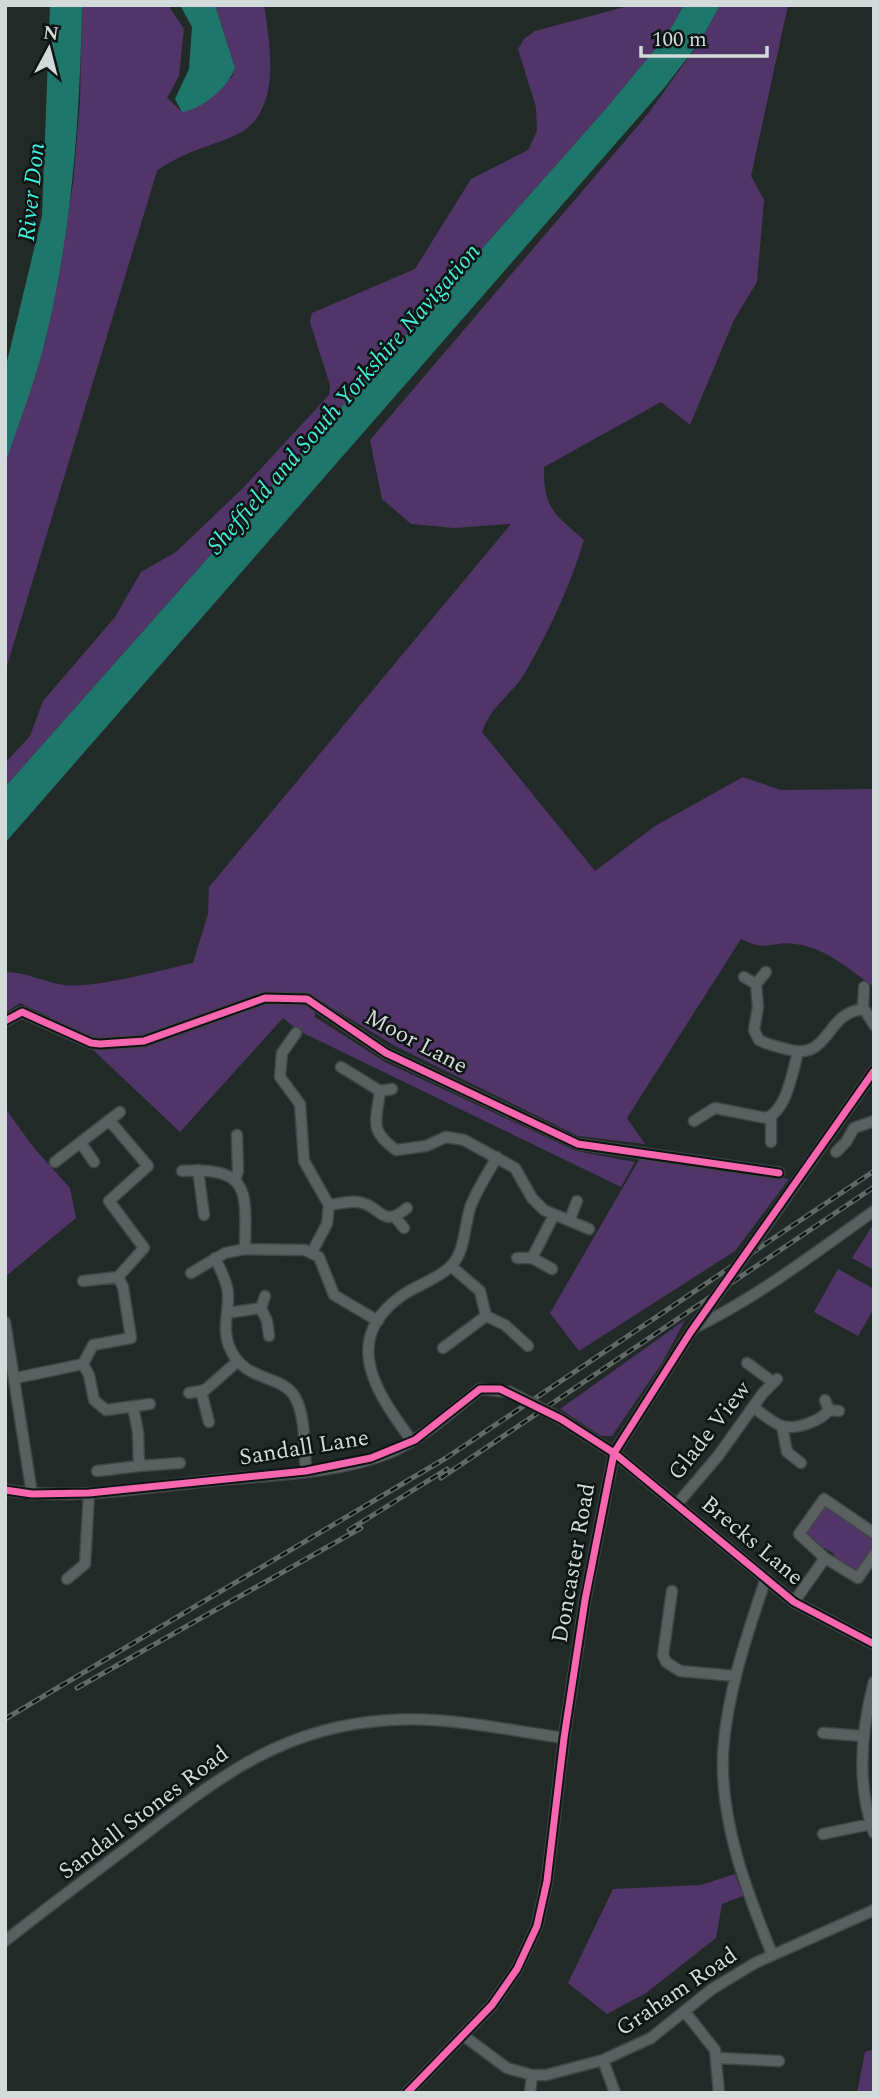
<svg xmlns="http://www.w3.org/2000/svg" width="879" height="2098" viewBox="0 0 879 2098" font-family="Spectral,serif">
<rect width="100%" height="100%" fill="#222a28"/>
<path fill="#513568" d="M82,5h86l16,24 -5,47 -12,22 15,14 50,-35 3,-9 -20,-63h49c6,40 19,108 -28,130 -27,12 -54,17 -79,36l-152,501v-208l41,-126 27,-154 7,-82z
M632,5h52l-17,30 -64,77 -598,675v-24l25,-27 13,-35 72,-84 26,-45 35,-20 67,-64 86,-93 1,-10 -20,-63 2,-9 103,-44 56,-90 57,-29 9,-19 -1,-24 -18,-58 6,-10 11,-8z
M720,5h68l-37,171 13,24 -7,82 -23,38 -44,105 -29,-23 -117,65c-1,42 11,47 40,73 -13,44 -35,91 -58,131 -13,24 -35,33 -44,61l113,139 60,-45 88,-49 38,13 93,-1v198c-24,-17 -49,-40 -79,-43 -24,-4 -26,9 -54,-5l-114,179 18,26 -67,-8 -183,-90 -81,-49 1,20 70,45 191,89 59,11 -14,25 -322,-156 -16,-13 -103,114 -90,-85 -38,-19 -2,-11 -30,-14 -15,10v-41c21,0 39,10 59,13 31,4 96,-15 129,-22l15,-49 1,-27 302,-363 -57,4 -43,-4 -29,-25 -12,-59 278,-326 53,-74z
M5,1108l29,40 36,40 6,30 -71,59z
M640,1158l149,21 -54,72 -156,100 -29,-38z
M874,1223v47l-22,-12z
M838,1269l36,20v19l-16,28 -44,-24z
M685,1320l-23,43 -50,73h-11l-41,-27z
M822,1504l7,1 45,32v12l-14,20 -8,1 -16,-9 -2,-7 -9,-6 -5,1 -17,-14z
M735,1874l8,22 -21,8 -6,34 -70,55 -39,21 -39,-31 45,-94 88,-4z
M874,2049v44h-17l8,-41z"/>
<path fill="#1f776c" d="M50,5h32c-2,112 -10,224 -36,332 -10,43 -27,85 -41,127v-94l37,-154z
M180,5h35l20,63c-7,19 -32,41 -53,44l-7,-13 14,-30 3,-42z
M684,5h36l-19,35 -36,47 -660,756v-56l598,-675 64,-77z"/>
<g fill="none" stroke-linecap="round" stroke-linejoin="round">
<defs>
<path id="minor" d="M744,977l12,7 10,-12
M756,984l2,23 -4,23 5,10c9,5 17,6 27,9 45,13 37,-35 77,-40
M864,987l-1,20 11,18
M5,1021l17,-9 69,31 9,1 44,-3 121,-43 42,1 79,54 192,91 201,29
M296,1033l-14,20 -2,24 20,27 4,57 25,44 -2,19 -15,28
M341,1067l39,24 12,-2
M380,1091c-4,32 -11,39 16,59l30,-4 20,-9 18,3 51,28 17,30 12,12 45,19
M771,1116v26
M694,1121l21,-13 51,10c21,-7 26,-46 32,-65
M81,1143l13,19
M836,1152l10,-10 8,-14 20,-7
M55,1162l65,-50
M198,1170l6,45
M182,1171c69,-4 64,20 63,78
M235,1181l3,-10 -1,-36
M329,1205c9,-1 20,-4 29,-3 24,3 23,28 49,6
M775,1213l99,-142
M395,1217l9,11
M570,1219l7,-18
M215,1258c5,11 12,23 13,35 1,18 -6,36 1,53 14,37 52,27 66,51 11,20 9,52 11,74
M517,1258h15l20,11
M532,1258l22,-43
M191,1273l34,-20 20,-4 60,1 14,7 15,38 44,26
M83,1281l35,-4 26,-29 -35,-47 39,-35 -39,-46
M265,1296l-4,12 6,13 2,15
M227,1313l34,-5
M486,1316l19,9 23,21
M5,1322l27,172
M694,1328c64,-31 122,-76 180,-117
M443,1348l43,-32 -6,-25 -29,-25
M747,1363l26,19
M83,1364l10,-19 38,-7 -8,-51 -5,-10
M83,1364l6,11 5,25 12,10 44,-6
M16,1378l67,-14
M201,1391l8,31
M189,1393l16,-3 33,-29
M825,1400l4,10 10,1
M753,1407c9,6 19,16 29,19 14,4 39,-5 47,-16
M561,1419l53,34 180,149 80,42
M782,1426l5,26 14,11
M412,1441c-33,-45 -73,-99 -12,-144 16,-12 37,-17 51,-31 15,-15 13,-42 20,-61 7,-17 17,-32 26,-48
M139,1466l41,-3
M97,1471l42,-5 -1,-34 -5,-25
M5,1490c70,11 142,-3 212,-10 56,-5 119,-6 172,-27 34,-14 63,-42 91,-64l30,3
M678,1503l40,-47 45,-63 14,-14
M874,1533l-50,-34 -25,35 26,24 33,20 16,-23
M766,1578c-19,57 -39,114 -43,175 -3,70 24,139 49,201
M67,1579l18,-15 4,-71
M672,1591l-9,64 3,7 14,9 55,5
M794,1602l31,-44
M874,1682c-13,49 -18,102 0,151
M823,1733l40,3
M823,1834l48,-10
M5,1941c43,-34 87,-67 131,-100 82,-63 146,-115 254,-121 57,-4 117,10 174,18
M685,2012l30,38 4,43
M464,2036l43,32 25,7h14l57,-15 48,-22 61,-49 43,-26 119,-53
M718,2058l61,3
M603,2060l12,33
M407,2093l85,-88 25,-36 20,-43 10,-45 17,-143 21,-138 29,-147 76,-120
M530,2093l2,-18"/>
</defs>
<use href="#minor" stroke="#3f4645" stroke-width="13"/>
<use href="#minor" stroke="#5a605f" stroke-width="10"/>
<defs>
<path id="rail" d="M441,1478l433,-291
M349,1530l98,-61
M77,1688l284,-160
M5,1719l441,-261 428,-287"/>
</defs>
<use href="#rail" stroke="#636868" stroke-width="5"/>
<use href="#rail" stroke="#0d1413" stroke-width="2.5" stroke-dasharray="8" stroke-linecap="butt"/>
<defs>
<path id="minor-bridge" d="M690,1333l85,-120
M510,1392l51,27"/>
</defs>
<use href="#minor-bridge" stroke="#3f4645" stroke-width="13" stroke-linecap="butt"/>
<use href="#minor-bridge" stroke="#5a605f" stroke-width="10"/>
<defs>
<path id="cycleway" d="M5,1021l17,-9 69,31 9,1 44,-3 121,-43 42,1 79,54 192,91 201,29
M5,1490l27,4 57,-1 217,-22 65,-13 44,-18 65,-51h20l61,30 53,34 180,149 80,42
M407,2093l85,-88 25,-36 20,-43 10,-45 17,-143 21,-138 29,-147 76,-120 184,-262"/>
</defs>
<use href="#cycleway" stroke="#0d1413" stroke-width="11"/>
<use href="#cycleway" stroke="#f766af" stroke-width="7"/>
</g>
<g text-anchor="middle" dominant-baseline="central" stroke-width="5" stroke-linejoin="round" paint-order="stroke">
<g font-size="23" fill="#d2dbd9" stroke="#0d1413">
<text transform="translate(416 1042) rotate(28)">Moor Lane</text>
<text transform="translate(710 1431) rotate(-52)">Glade View</text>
<text transform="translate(304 1448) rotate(-9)">Sandall Lane</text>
<text transform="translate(752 1541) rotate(40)">Brecks Lane</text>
<text transform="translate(574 1563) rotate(-80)">Doncaster Road</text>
<text transform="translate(144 1813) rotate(-37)">Sandall Stones Road</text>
<text transform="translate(677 1992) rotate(-34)">Graham Road</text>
</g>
<g font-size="24" font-style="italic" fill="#41eed9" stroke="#0d1413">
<text transform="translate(32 192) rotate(-84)">River Don</text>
<text transform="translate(344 399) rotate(-49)">Sheffield and South Yorkshire Navigation</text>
</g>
</g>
<rect width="879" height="2098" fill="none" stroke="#d2dbd9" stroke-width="14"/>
<g transform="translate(49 49) rotate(7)" stroke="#0d1413" stroke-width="5" paint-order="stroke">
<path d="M0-5L12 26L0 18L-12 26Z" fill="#d2dbd9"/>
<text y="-10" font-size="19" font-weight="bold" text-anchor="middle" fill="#d2dbd9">N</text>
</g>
<path d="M641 46v10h126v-10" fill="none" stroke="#d2dbd9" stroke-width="3.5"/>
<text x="652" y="46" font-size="21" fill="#d2dbd9" stroke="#0d1413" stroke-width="5" paint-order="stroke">100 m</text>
</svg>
